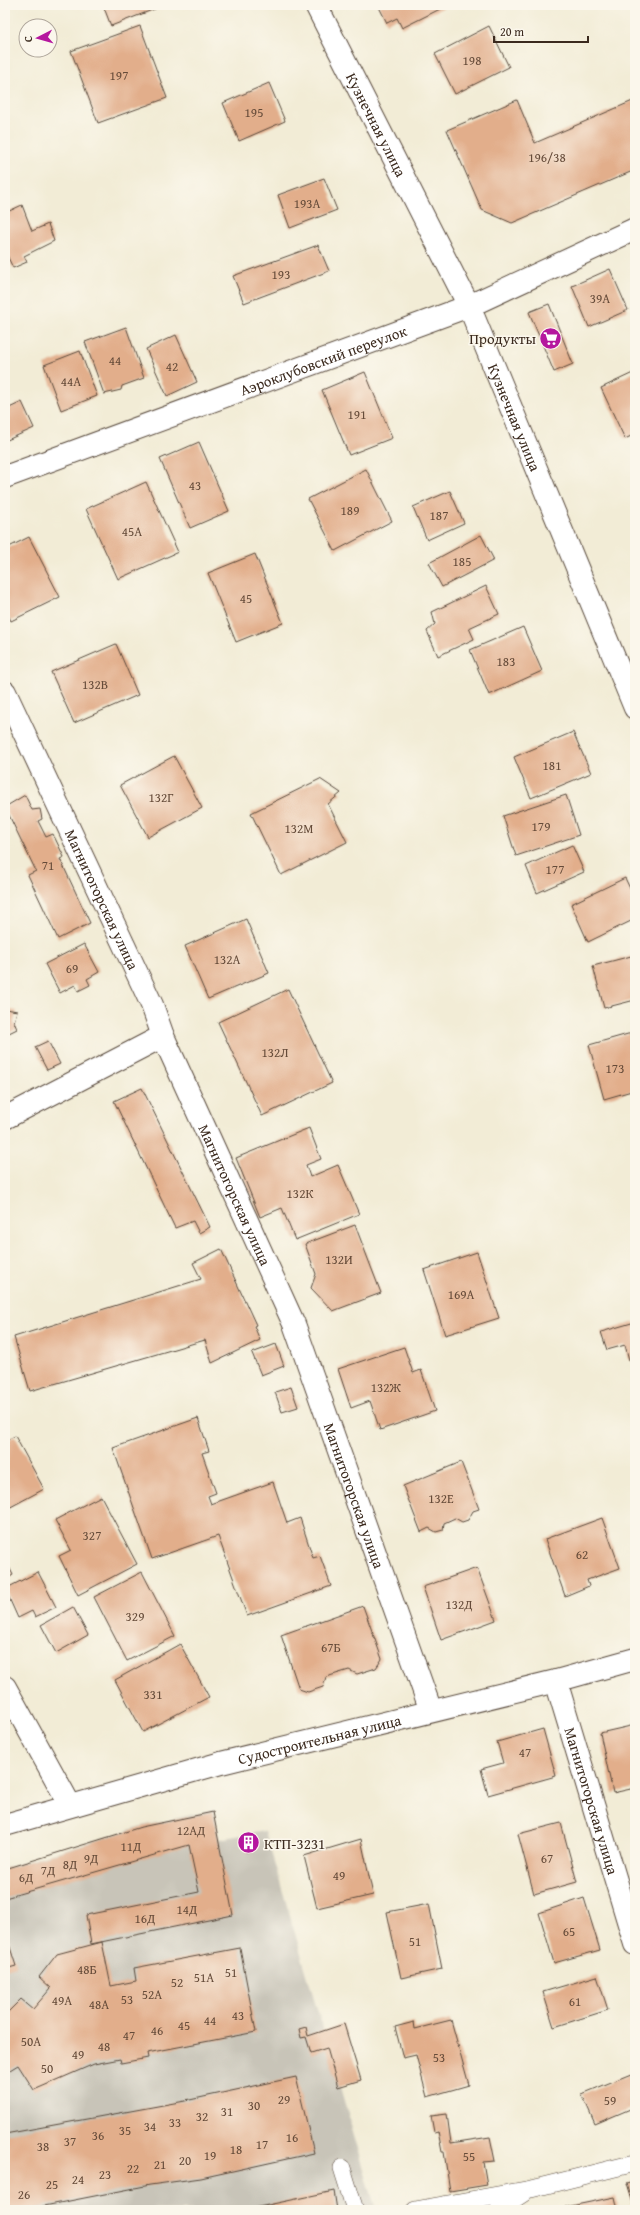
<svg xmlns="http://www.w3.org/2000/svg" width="640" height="2215" viewBox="0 0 640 2215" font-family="'Gentium Book Plus',serif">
<rect width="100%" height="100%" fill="#fbf7ec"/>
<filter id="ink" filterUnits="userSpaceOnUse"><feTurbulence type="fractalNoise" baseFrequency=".025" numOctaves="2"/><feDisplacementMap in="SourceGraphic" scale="8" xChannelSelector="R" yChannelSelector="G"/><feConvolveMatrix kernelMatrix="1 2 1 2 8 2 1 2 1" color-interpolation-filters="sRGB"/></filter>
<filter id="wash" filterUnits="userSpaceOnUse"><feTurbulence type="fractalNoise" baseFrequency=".012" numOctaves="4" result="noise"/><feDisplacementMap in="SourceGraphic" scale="16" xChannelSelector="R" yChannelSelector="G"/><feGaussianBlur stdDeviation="0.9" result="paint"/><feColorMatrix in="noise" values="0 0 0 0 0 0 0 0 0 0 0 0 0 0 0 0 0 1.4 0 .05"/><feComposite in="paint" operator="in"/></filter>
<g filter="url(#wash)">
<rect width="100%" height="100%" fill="#f2ecd6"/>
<path fill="#c8c4b8" d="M214,1810l5,29 46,-8 111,379h-371v-342l133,-41z"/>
<g id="blocks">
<path fill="#e2ae8b" d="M103,5h62l-54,21z
M381,5h67l-46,23 -5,-10 -10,5 -8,-16z
M140,26l27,72 -69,25 -27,-72z
M489,26l20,41 -54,27 -20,-40z
M269,83l16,38 -46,20 -16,-38z
M517,100l18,43 100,-43v70l-123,53 -30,-13 -35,-80z
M324,178l13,32 -47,18 -12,-33z
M22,205l10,26 16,-7 6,17 -30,15 3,6 -14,6 -8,-17v-38z
M318,245l11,26 -85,32 -11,-27z
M610,269l18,41 -39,17 -17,-41z
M549,304l24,60 -19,8 -25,-60z
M126,327l18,51 -22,8 -1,4 -17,4 -19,-52z
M176,335l21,47 -30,14 -21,-47z
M80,351l17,45 -36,14 -17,-45z
M365,372l27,66 -43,17 -27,-65z
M635,372v62l-10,5 -24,-51z
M22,402l12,26 -29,13v-31z
M199,442l30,69 -39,17 -30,-69z
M366,469l26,52 -57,30 -27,-52z
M146,482l32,70 -60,27 -32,-70z
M450,491l14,32 -37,17 -14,-33z
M481,535l13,25 -52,27 -13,-24z
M29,537l31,60 -49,24 -6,-12v-60z
M255,554l28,69 -47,19 -28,-69z
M486,586l13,28 -30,14 5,11 -36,17 -11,-25 8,-7 -3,-12z
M523,627l19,44 -53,24 -19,-45z
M116,644l22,51 -64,28 -23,-51z
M573,732l18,41 -60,25 -17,-41z
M174,756l28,52 -54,29 -28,-52z
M320,779l21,14 -13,11 19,38 -66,33 -30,-62z
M25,795l7,15 8,-1 2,10 -4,2 8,16 7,-3 11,23 -4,2 30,64 -32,16 -30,-64 8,-4 -31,-64z
M566,795l13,40 -63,21 -13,-40z
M572,845l12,27 -47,21 -11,-27z
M625,878l10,21v20l-47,23 -17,-38z
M246,919l23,54 -61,26 -23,-53z
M84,944l15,28 -12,7 3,6 -12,6 -3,-6 -15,8 -15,-29z
M635,955v45l-31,8 -11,-42z
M288,989l44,94 -70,33 -44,-94z
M5,1007l1,2 11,2 -3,11 3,7 -12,6z
M635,1032v58l-31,9 -15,-54z
M48,1041l12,23 -13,6 -12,-23z
M142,1088l68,139 -11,6 -6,-12 -18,7 -61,-127z
M309,1128l12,31 -15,6 4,12 28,-12 21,49 -64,26 -13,-32 -22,9 -24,-59z
M355,1225l26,68 -48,18 -22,-23 5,-14 -11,-30z
M221,1249l35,76 -2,1 6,14 -48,23 -7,-23 -175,51 -16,-54 187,-58 -8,-16z
M477,1252l22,66 -54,17 -21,-65z
M635,1322v37l-6,1 -4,-15 -18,5 -6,-18z
M276,1344l8,22 -23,9 -9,-22z
M404,1347l9,26 8,-3 14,41 -55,19 -10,-29 -19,7 -13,-39z
M291,1387l7,20 -16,5 -7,-20z
M198,1418l11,33 -7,2 14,40 -8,3 3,8 62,-22 14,41 13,-5 13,40 7,-2 11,30 -84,30 -29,-80 -66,23 -39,-111z
M15,1436l29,53 -39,21v-69z
M461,1462l18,47 -6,2 -5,9 -6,2 -7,-4 -11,5 -1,7 -7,2 -7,-4 -8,4 -18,-46z
M101,1496l36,68 -59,31 -19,-39 12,-6 -16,-30z
M602,1518l18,50 -33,12 2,6 -24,10 -20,-57z
M5,1559l8,16 -8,5z
M477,1568l19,52 -55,20 -18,-53z
M38,1572l18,35 -21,10 -3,-6 -14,7 -13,-29z
M142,1572l33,64 -48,25 -33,-64z
M363,1606l19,53 -6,9 -19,6 -8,-4 -23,7 -3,10 -15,5 -9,-3 -18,-54z
M73,1607l15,28 -32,18 -15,-28z
M180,1644l29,53 -66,35 -28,-52z
M635,1725v63l-22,5 -13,-60z
M543,1729l13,47 -68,19 -7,-26 22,-6 -6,-21z
M213,1812l20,103 -142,29 -5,-29 113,-23 -10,-47 -184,53v-29l136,-42z
M561,1823l16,59 -43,12 -16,-60z
M253,1835l2,15 -9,2 -2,-16z
M361,1839l12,56 -56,13 -13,-52z
M584,1898l16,52 -46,13 -15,-50z
M429,1904l13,65 -41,9 -14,-66z
M5,1932l11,34 -11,3z
M102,1942l9,44 25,-5 -2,-13 106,-20 16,84 -109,21 1,5 -27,5 -1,-4 -26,5 -60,26 -16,-25 -13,8v-58l16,-16 12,10 18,-21 -12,-11 18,-23z
M597,1976l11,34 -54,17 -11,-35z
M451,2020l18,65 -42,12 -11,-42 -13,3 -8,-31 19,-5 1,7z
M344,2024l17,56 -23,7 -11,-39 -16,5 -5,-16 -5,1 -2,-9 7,-2 2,9z
M631,2074l4,10v23l-40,17 -13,-30z
M296,2077l18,76 -113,25 -51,7 -126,25h-19v-76l180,-33z
M447,2114l4,29 39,-6 5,24 -12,1 4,23 -37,6 -6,-39h-2l-4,-21 -4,1 -3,-16z
M635,2182v28l-8,-26z
M334,2191l3,19h-87l-1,-1z
M615,2197l3,13h-51l-1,-3z"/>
</g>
</g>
<g filter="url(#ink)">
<use href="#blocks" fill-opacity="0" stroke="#56473a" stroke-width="1"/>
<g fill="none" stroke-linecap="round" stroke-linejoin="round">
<defs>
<path id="service" d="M342,2168l13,42
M415,2210l116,-21 104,-26
M498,2210l26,-17"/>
<g id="minor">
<path id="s1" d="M316,5l153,301 166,402"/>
<path id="s2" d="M5,477l464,-171 166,-77"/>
<path id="s3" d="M5,692l147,313 11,31 131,288 137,387"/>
<path d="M5,1118l158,-82"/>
<path id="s4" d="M556,1681l79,263"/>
<path d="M5,1687l65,118"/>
<path id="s5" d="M5,1825l216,-62 335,-82 79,-22"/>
</g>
</defs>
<use href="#service" stroke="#56473a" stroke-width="18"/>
<use href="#minor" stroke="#56473a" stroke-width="24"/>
<use href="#service" stroke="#fff" stroke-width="17"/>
<use href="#minor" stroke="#fff" stroke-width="22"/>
</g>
</g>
<defs>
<symbol id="supermarket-disc" viewBox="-11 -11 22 22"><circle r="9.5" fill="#b5179e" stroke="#fbf7ec"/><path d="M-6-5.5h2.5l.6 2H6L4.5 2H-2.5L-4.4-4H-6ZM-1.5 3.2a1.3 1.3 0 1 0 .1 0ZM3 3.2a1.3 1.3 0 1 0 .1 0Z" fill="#fff"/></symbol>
<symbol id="building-disc" viewBox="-11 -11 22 22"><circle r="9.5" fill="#b5179e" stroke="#fbf7ec"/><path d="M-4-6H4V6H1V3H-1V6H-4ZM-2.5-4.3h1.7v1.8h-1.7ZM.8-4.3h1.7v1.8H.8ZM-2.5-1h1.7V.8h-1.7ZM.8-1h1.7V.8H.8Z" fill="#fff"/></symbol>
</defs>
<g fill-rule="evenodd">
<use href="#supermarket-disc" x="538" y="326" width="25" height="25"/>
<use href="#building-disc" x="236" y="1830" width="25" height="25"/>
</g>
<g text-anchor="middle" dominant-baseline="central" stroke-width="3" stroke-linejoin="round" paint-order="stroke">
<g font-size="13" fill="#654b39">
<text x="472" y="60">198</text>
<text x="119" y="75">197</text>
<text x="254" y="112">195</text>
<text x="547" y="157">196/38</text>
<text x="307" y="203">193А</text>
<text x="281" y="274">193</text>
<text x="600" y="298">39А</text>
<text x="115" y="360">44</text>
<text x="172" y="366">42</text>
<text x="71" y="381">44А</text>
<text x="357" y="414">191</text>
<text x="195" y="485">43</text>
<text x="350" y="510">189</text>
<text x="439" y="515">187</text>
<text x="132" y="531">45А</text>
<text x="462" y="561">185</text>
<text x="246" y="598">45</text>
<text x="506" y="661">183</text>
<text x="95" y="684">132В</text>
<text x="552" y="765">181</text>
<text x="161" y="797">132Г</text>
<text x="541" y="826">179</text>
<text x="299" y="828">132М</text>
<text x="48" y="865">71</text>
<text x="555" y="869">177</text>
<text x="227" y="959">132А</text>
<text x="72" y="968">69</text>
<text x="275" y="1052">132Л</text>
<text x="615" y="1068">173</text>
<text x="300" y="1193">132К</text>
<text x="339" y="1259">132И</text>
<text x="461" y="1294">169А</text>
<text x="386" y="1387">132Ж</text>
<text x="441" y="1498">132Е</text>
<text x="92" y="1535">327</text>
<text x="582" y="1554">62</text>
<text x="459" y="1604">132Д</text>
<text x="135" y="1616">329</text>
<text x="331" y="1647">67Б</text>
<text x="153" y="1694">331</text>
<text x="525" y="1752">47</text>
<text x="191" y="1830">12АД</text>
<text x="131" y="1846">11Д</text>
<text x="91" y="1858">9Д</text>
<text x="547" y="1858">67</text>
<text x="70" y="1864">8Д</text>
<text x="48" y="1870">7Д</text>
<text x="339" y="1875">49</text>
<text x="26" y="1877">6Д</text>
<text x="187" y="1909">14Д</text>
<text x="145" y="1918">16Д</text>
<text x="569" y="1931">65</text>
<text x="415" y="1941">51</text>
<text x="87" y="1969">48Б</text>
<text x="231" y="1972">51</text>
<text x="204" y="1977">51А</text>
<text x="177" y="1982">52</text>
<text x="152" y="1994">52А</text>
<text x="127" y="1999">53</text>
<text x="62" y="2000">49А</text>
<text x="575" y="2001">61</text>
<text x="99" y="2004">48А</text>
<text x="238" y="2015">43</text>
<text x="210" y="2020">44</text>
<text x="184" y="2025">45</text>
<text x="157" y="2030">46</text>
<text x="129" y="2035">47</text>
<text x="31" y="2041">50А</text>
<text x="104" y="2046">48</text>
<text x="78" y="2054">49</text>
<text x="439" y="2057">53</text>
<text x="47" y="2068">50</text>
<text x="284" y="2099">29</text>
<text x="610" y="2100">59</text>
<text x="254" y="2105">30</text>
<text x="227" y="2111">31</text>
<text x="202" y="2116">32</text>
<text x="175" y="2122">33</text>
<text x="150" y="2126">34</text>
<text x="125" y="2130">35</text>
<text x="98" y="2135">36</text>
<text x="292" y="2137">16</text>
<text x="70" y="2141">37</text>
<text x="262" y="2144">17</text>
<text x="43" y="2146">38</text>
<text x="236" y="2149">18</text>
<text x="210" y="2155">19</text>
<text x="469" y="2156">55</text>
<text x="185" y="2160">20</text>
<text x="160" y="2164">21</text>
<text x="133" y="2168">22</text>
<text x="105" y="2174">23</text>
<text x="78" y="2179">24</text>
<text x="52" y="2184">25</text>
<text x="24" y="2194">26</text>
</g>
<g font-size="15" fill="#3b2a1e" stroke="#fbf7ec">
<text stroke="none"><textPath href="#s1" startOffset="134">Кузнечная улица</textPath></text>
<text stroke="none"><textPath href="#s2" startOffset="339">Аэроклубовский переулок</textPath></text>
<text stroke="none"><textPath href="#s1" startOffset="458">Кузнечная улица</textPath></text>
<text stroke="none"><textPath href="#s3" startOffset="229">Магнитогорская улица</textPath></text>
<text stroke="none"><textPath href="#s3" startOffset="553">Магнитогорская улица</textPath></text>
<text stroke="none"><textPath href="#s3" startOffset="877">Магнитогорская улица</textPath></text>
<text stroke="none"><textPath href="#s5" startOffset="326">Судостроительная улица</textPath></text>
<text stroke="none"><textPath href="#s4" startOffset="125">Магнитогорская улица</textPath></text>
</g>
<g font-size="15" fill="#3b2a1e" stroke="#fbf7ec" text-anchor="end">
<text x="536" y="338">Продукты</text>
<text x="264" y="1843" text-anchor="start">КТП-3231</text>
</g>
</g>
<rect width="640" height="2215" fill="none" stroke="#fbf7ec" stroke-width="20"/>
<g transform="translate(38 38) rotate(264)"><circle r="19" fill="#fbf7ec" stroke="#aea59a"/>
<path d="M0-3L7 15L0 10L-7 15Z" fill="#b5179e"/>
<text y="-6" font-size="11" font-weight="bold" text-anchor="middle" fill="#3b2a1e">С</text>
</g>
<path d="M494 36v6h94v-6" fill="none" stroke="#3b2a1e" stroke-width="2"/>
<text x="500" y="36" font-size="12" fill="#3b2a1e" stroke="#fbf7ec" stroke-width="3" paint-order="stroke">20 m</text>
</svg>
